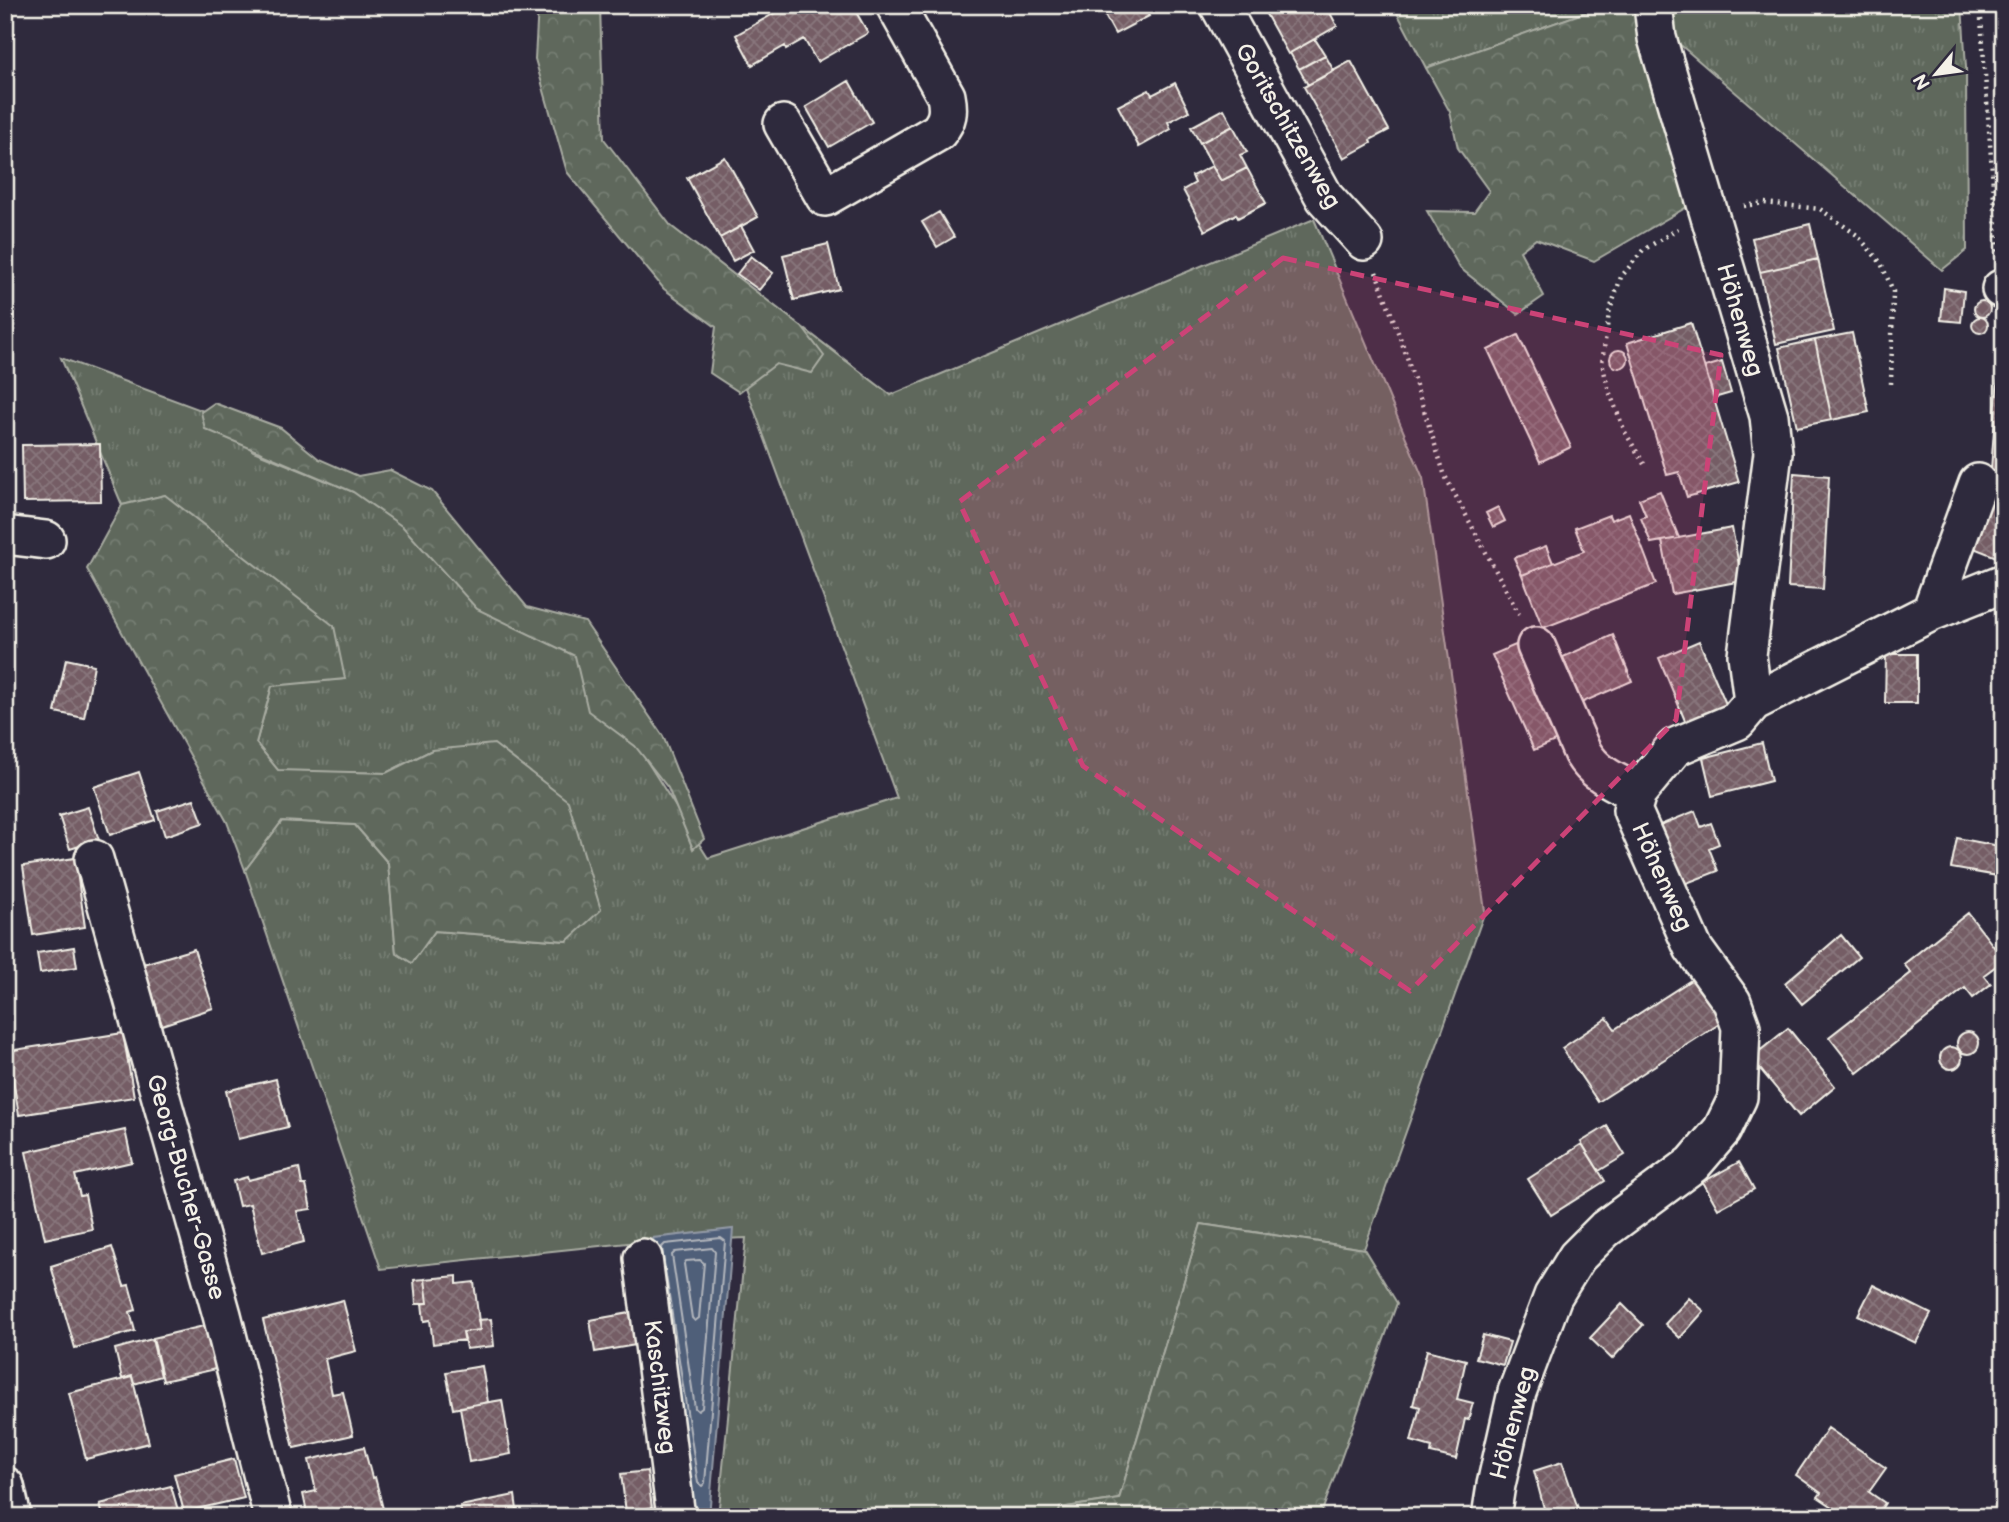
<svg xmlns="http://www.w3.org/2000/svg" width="2009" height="1522" viewBox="0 0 2009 1522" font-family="'Balsamiq Sans',sans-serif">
<defs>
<pattern id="grass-tufts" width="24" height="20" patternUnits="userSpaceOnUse" patternTransform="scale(1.75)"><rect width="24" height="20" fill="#5e685c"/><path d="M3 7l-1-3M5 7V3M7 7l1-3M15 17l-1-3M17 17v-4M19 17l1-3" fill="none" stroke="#767e73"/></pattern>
<pattern id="forest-crowns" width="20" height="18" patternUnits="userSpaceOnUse" patternTransform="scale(1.75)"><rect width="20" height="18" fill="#5e685c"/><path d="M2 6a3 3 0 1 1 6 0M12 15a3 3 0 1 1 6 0" fill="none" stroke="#767e73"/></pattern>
<pattern id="building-cross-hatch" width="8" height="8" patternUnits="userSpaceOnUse" patternTransform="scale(1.75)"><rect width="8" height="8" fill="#745d65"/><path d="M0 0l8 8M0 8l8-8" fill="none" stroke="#88757b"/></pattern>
</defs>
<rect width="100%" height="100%" fill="#2f2a3d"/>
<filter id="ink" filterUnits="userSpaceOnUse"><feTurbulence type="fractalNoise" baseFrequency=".0143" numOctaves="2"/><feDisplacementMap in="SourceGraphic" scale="14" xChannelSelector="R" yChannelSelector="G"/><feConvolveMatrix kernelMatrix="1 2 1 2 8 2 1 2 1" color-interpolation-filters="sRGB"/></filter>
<g filter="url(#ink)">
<path fill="url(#grass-tufts)" stroke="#a9aca2" stroke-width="2" d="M1393,5h213l-180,63z
M1671,5h291l4,62 1,183 -25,20 -265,-228z
M1314,219l109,259 62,433 -121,338 -163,-25 -82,275 -58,9 -3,9h-340l28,-279 -118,5 -247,26 -136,-399 37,-49 73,4 33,38 8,90 16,10 23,-32 132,10 -135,-191 -46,23 -108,-2 -22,-28 16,-58 72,-6 -179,-184 -43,10 -61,-147 151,56 41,37 148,60 174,136 133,211 189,-60 -164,-446 69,-25 89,68z"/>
<path fill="url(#forest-crowns)" stroke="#a9aca2" stroke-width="2" d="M538,5h62l4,134 67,87 131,101 22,29 -12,17 -36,-9 -37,28 -29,-19 6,-46 -52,-38 -97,-117 -32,-113z
M1606,5h30l56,199 -98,57 -58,-22 -16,12 24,45 -26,18 -58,-46 -33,-57 47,1 15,-21 -31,-43 -8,-36 -24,-44z
M214,403l67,25 38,31 39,17 32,-6 42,21 95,116 58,15 78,114 41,103 -11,10 -25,-61 -33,-42 -47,-35 -13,-55 -98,-47 -74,-82 -50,-35 -148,-63 -4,-17z
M165,495l169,131 11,53 -73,7 -16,57 22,27 108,3 46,-23 62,-6 74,57 33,109 -34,31 -132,-10 -23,32 -16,-10 -8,-90 -33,-38 -73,-4 -37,49 -18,-48 -140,-253 35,-64z
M1201,1224l163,25 33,54 -77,214h-262l2,-9 59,-9z"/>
<path fill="#505e79" stroke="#9299a5" stroke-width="2" d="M733,1229l-24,288h-13l-43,-279z"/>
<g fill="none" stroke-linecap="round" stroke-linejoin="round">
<path stroke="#b2b6bc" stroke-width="2" d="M712,1248l3,4 -13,156 -4,3 -3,-3 -23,-153 3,-3z
M663,1255l-1,-8 3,-3 56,-6 4,3 -20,242 -3,3 -4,-3 -35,-227
M700,1260l4,3 -5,55 -4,3 -3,-3 -8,-54 2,-3z"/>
</g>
<path fill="url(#building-cross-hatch)" stroke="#f4f1e8" stroke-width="2" d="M789,5h7l4,8 10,-8h42l16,28 -51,29 -13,-23 -18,10 -1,-3 -33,19 -16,-30z
M1099,5h61l-13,7 2,4 -34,18z
M1261,5h65l11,21 -49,28z
M1315,39l10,16 -26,14 -9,-16z
M1325,55l9,16 -26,14 -9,-16z
M1351,61l38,69 -19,10 1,3 -27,15 -40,-71z
M849,81l23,41 -43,25 -23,-40z
M1175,83l14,28 -21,11 3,7 -32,18 -21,-41 31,-16 3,5z
M1224,109l9,17 -33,17 -9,-16z
M1233,126l14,26 -7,3 7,13 -26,13 -21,-38z
M725,157l33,60 -38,21 -33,-60z
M1212,166l9,15 26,-13 19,35 -28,15 -2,-4 -31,17 -22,-41 12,-7 -3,-7z
M939,212l15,25 -17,10 -15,-25z
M1810,224l8,35 -58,13 -8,-34z
M741,226l13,24 -21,11 -13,-23z
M828,244l11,45 -45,11 -11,-45z
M751,256l22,17 -14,17 -22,-16z
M1818,259l16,72 -58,13 -16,-72z
M1944,288l20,3 -3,31 -20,-2z
M1974 309a8 8 0 1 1 16 0a8 8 0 1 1-16 0Z
M1972 325a8 8 0 1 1 16 0a8 8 0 1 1-16 0Z
M1691,323l48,159 -52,15 -8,-25 -12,3 -40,-132z
M1852,333l17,79 -37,8 -17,-80z
M1518,335l53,112 -31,15 -52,-112z
M1815,340l17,80 -35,7 -18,-79z
M1610 359a9 9 0 1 1 18 0a9 9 0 1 1-18 0Z
M1722,362l9,31 -17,5 -9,-31z
M1999,363h5v108l-13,-1z
M100,444l1,57 -78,1 -1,-57z
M1794,473l35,3 -6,113 -35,-2z
M1660,491l19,47 -28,5 -10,-25 5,-2 -7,-17z
M1991,493l13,5v62l-33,-13z
M1498,507l7,14 -12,6 -7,-14z
M1629,513l27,71 -113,44 -21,-53 62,-24 -9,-23 34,-13 2,5z
M1732,528l10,53 -70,13 -10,-53z
M1546,546l7,17 -31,12 -8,-17z
M1613,635l19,46 -51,22 -18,-46z
M1699,641l30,70 -41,17 -29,-70z
M1520,643l42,95 -28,12 -42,-95z
M1886,654h31v49h-32z
M66,659l28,6 -10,53 -29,-6z
M1762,743l9,38 -59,15 -9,-38z
M139,772l16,48 -45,15 -16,-48z
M194,799l9,24 -38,13 -8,-25z
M88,807l11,33 -29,9 -11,-33z
M1695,811l6,16 10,-4 8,21 -10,4 9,23 -39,15 -24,-59z
M1957,838l47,9 -1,30 -52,-9z
M75,858l10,69 -52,8 -10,-69z
M1968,913l36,47 -20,15 7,9 -18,14 -8,-10 -108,85 -28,-36 82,-64 -7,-9z
M1841,935l18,22 -57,47 -17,-21z
M74,947l3,20 -37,6 -3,-20z
M194,949l19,59 -51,17 -19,-61z
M1699,975l28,44 -129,83 -36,-54 45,-30 8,11z
M1788,1028l47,58 -36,30 -48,-58z
M1957 1043a11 11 0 1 1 22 0a11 11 0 1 1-22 0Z
M123,1033l11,64 -115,18 -11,-64z
M1940 1058a11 11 0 1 1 22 0a11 11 0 1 1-22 0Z
M276,1079l12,48 -50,12 -12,-48z
M1607,1126l18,29 -26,16 -18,-29z
M125,1130l7,32 -57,13 5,21 5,-1 7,34 -47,10 -19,-87z
M1582,1144l23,37 -54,34 -23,-36z
M1739,1162l15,27 -36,20 -15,-27z
M299,1168l3,17h4l5,24 -14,2 7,31 -42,11 -12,-49 -11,2 -6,-25 14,-4 1,3z
M112,1247l12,39 5,-1 7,25 -6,2 5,19 -60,17 -24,-82z
M457,1276v8l17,-2 6,48 -17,2 2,8 -32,4 -3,-24 -6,1 -2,-18h6l-3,-24z
M425,1279l3,24 -12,1 -2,-24z
M1873,1285l58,29 -15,29 -58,-28z
M1689,1298l15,13 -24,27 -15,-14z
M343,1300l13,51 -31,8 7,35 11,-2 10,43 -59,13 -31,-128z
M1622,1304l21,21 -31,34 -22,-21z
M630,1313l6,32 -41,7 -5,-32z
M491,1319l3,27 -28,3 -3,-17 17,-2 -2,-10z
M208,1325l12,43 -57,13 -10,-43z
M1483,1335l27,7 -7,23 -27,-7z
M152,1339l9,37 -27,8 -2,-8 -10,3 -7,-30z
M1427,1350l39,10 -9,39 16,4 -5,17 -3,-1 -9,40 -25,-6 1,-6 -21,-6 9,-34 -7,-2z
M482,1366l6,36 -35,7 -7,-37z
M132,1377l17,66 -63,16 -17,-66z
M502,1400l9,54 -42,8 -9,-55z
M1828,1428l58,40 -17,24 16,11 -9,14h-28l-30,-20 3,-4 -25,-18z
M364,1447l8,31 3,-1 10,40h-77l-5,-23 13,-3 -7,-31z
M234,1459l10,39 -60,14 -10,-38z
M1562,1462l19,55 -35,-1 -12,-45z
M647,1471l5,37 -26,4 -5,-38z
M171,1486l9,31h-77l-3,-13z
M515,1495l3,22h-56l-2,-11z
M652,1508l2,9h-27l-1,-5z"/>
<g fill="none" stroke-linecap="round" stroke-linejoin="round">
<defs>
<path id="minor" d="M1219,5l106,193 39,43
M783,124l42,73 113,-65c10,-12 11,-21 8,-36l-51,-91
M2001,289h3
M5,535l41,5
M1931,612l47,-129
M1536,646l46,106c13,22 33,30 55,41
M1753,702l178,-90 73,-29
M94,859l128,456 51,202
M643,1258l33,259
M5,1486l7,31
M1491,1517l5,-32 21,-93 36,-96 24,-39 28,-28 88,-65 29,-34 16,-33 3,-70 -9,-25 -39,-54 -61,-138 5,-17 38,-46 62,-26 16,-19 -6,-47 26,-202 -4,-37 -112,-378 -4,-33"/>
</defs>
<use href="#minor" stroke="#f4f1e8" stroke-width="42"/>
<path stroke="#f4f1e8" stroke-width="4.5" stroke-dasharray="2 5" stroke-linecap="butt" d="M1980,5l18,249
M1744,206l20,-3 56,6 37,26 24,28 12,28 -2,93
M1376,272l30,82 39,122 74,138
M1644,464l-19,-32 -16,-41 -7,-28 7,-50 12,-36 22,-27 35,-21"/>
<use href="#minor" stroke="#2f2a3d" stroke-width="37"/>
</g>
</g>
<path fill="#cc4377" fill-opacity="0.2" stroke="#cc4377" stroke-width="5" stroke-dasharray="14 9" stroke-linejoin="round" d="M1283,258l438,97 -45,365 -266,271 -327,-225 -124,-264z"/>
<g text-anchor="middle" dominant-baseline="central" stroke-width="6" stroke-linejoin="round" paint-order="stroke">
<g font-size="24" fill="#f4f1e8" stroke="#2f2a3d">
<text transform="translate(1288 126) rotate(60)">Goritschitzenweg</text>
<text transform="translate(1740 320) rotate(74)">Höhenweg</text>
<text transform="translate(1662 877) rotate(66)">Höhenweg</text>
<text transform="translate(186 1187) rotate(74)">Georg-Bucher-Gasse</text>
<text transform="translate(660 1387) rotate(83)">Kaschitzweg</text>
<text transform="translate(1513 1423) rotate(-75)">Höhenweg</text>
</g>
</g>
<rect width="2009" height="1522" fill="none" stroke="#2f2a3d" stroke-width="28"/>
<rect x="14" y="14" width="1981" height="1494" fill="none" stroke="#f4f1e8" stroke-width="2.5" filter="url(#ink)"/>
<g transform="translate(1936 74) rotate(241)" stroke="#2f2a3d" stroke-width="5" paint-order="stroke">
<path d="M0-5L12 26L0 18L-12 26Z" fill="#f4f1e8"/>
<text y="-10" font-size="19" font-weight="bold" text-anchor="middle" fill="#f4f1e8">N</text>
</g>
</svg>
